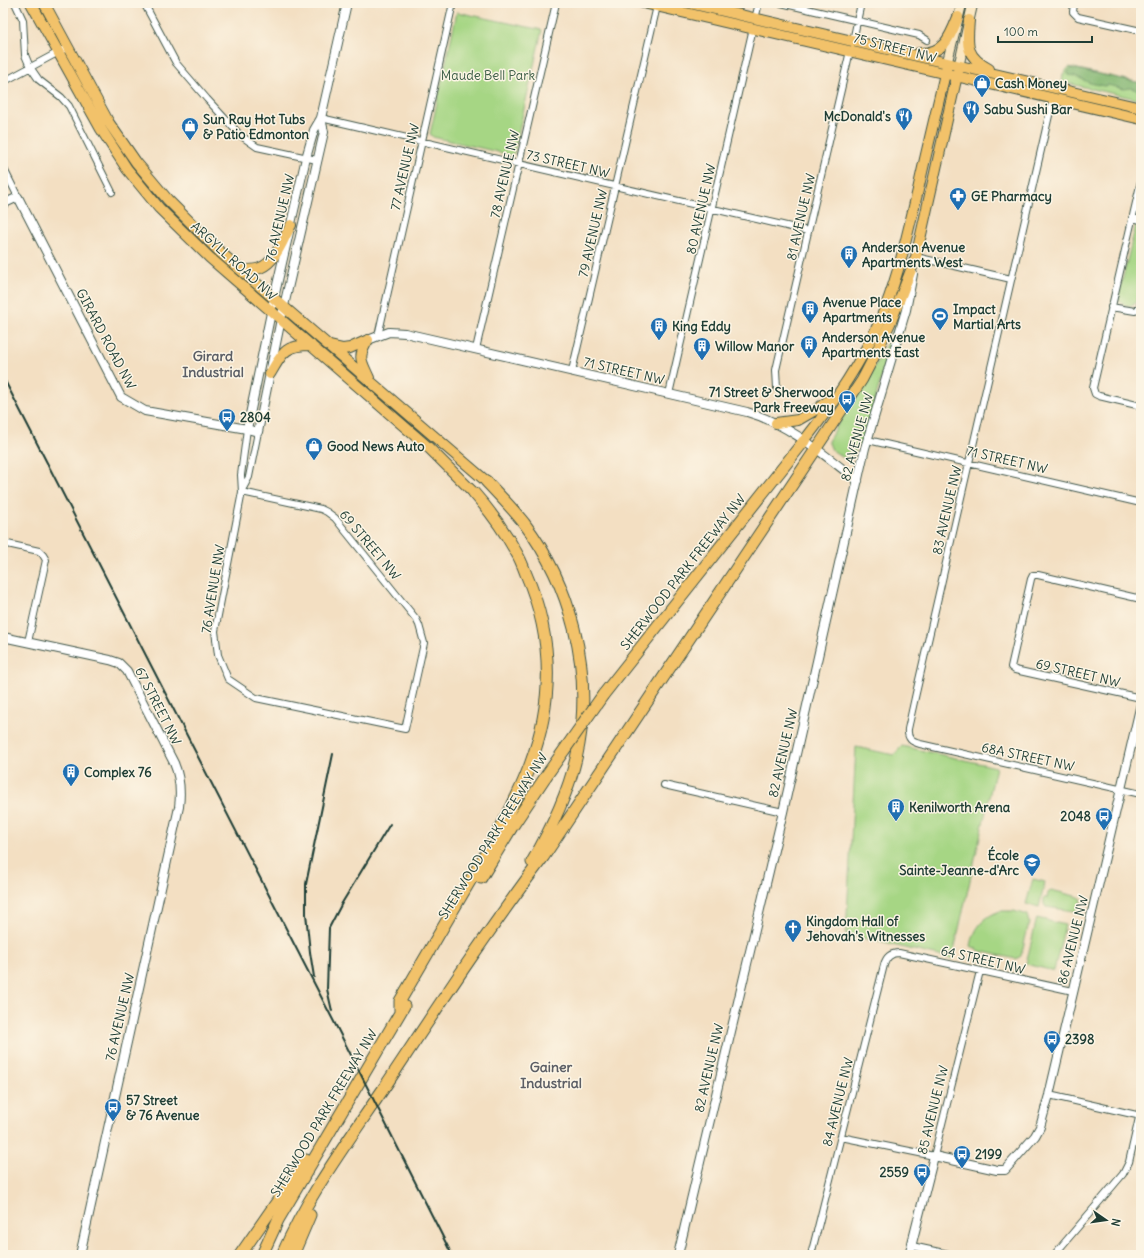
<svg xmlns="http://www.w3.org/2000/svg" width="1144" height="1258" viewBox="0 0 1144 1258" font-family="Delius,sans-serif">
<rect width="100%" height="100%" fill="#fcf5e5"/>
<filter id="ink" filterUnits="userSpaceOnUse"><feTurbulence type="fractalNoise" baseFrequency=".025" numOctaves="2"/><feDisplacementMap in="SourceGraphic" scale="8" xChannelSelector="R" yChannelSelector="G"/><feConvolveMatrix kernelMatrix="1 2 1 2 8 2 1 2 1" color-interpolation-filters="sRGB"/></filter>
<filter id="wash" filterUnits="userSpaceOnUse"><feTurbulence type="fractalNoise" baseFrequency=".012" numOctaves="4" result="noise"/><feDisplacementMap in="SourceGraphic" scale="16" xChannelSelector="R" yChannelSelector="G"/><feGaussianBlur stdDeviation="0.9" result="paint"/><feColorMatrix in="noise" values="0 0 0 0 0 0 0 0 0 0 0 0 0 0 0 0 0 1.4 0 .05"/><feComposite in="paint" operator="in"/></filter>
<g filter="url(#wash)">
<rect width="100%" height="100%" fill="#f3dfc2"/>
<path fill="#a6d684" stroke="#628a5c" d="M457,12l85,18 -28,123 -3,2 -78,-18 -3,-3z
M1069,67l72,16v17l-79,-18 1,-8z
M1139,224h2v56l-5,22 -2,3c-6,2 -14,0 -16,-7l17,-70 1,-3z
M902,310l-5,24 -5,8 -27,91 -5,12 -3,1 -3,9 -4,4 -6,-1 -12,-8 -4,-9 51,-82z
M902,746l94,21 -44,192 -106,-25 10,-187 38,8z
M1033,879l12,3 -6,25 -13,-3z
M1051,890l28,7 3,2 -4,11 -4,1 -28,-4 -2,-3v-6h3l1,-5z
M1000,911h14l13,4 2,8 -8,33 -5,3 -36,-8 -9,-5c3,-18 12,-29 29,-35z
M1037,918l28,7 -11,46 -28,-7z"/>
<path fill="#84b772" stroke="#527a53" d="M1071,68l70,15v8l-11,-3 -6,1 -16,-4 -4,1 -14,-3 -15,-7 -7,-1v-4z"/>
</g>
<g filter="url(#ink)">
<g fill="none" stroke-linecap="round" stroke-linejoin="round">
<defs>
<path id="minor" d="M15,3l8,17 2,35 5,12 9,13 22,17 8,9 43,86
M144,3l32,60 31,36 33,36 17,12 60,13
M781,3l138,32 8,5
M1074,3l-1,9 5,5 63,14
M755,19l4,-16
M853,41l8,-38
M3,82l65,-35
M1053,98l-137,595 -8,36c-1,10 4,13 12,15l221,50
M321,118l487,113
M3,167l15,30
M1141,181l-48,207 2,6 4,2 42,10
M1132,218l9,2
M916,257l95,22
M1111,307l24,4 5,-3 1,-6
M378,336l75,-333
M476,349l80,-346
M572,371l85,-365
M777,388l-1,-18 74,-319
M669,394l84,-366
M868,440l273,63
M242,490l7,-13 9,-45
M242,492l79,17 6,3 8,6 81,101 3,6 5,18 -19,86 -149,-31 -28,-19 -10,-24 -3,-24 27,-139 -1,-17 6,-46
M3,543l36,8 4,4 3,5 -18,82
M1141,599l-103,-24h-5l-2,4 -20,88 4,3 126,28
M664,785l119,27
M1049,1095l92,21
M841,1137l93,19 46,-185
M912,1246l41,9
M811,1255l73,-290c2,-8 7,-12 15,-12l174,38
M1054,1255l69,-81 6,-12 12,-53"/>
<path id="tertiary" d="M3,204l15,-7 103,200 24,14 102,18 11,3 23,-113 43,-187 -3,-14
M368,340l21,-8 16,1 342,79c42,12 76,42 111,69
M247,429l27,-131 32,-140 8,-28 7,-12 26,-115
M3,637l107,23 9,3 8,8 47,92c6,14 7,28 5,44l-99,448
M678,1255l105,-443 82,-364 41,-138 7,-36
M909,1255l25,-99 63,14h8l30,-34 5,-9 9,-32 92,-391"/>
<path id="secondary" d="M947,63l15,-60
M959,65l14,-62"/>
<path id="primary" d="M31,3l70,126 26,40 32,39 51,50 218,189 46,46
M44,3l65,120 27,39 32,38 52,52 266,229
M643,3l498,116
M689,3l452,105
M969,20c-2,25 -4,36 20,49
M919,53c25,1 31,-16 39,-36
M242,270c6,0 13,0 18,-2 16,-6 23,-29 31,-43
M368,340c-11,18 -7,20 1,38
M330,346l13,3 7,-1 18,-8
M270,374c12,-20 14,-29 41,-29
M776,423l22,-3 19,-11 15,-11
M804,441c29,-37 55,-75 75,-118 19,-43 28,-88 39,-133 9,-41 19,-81 28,-121
M816,449l46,-69 14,-27 16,-34 24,-62 42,-186"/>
<path id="motorway" d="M486,481c13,14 26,27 38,42 47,62 68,145 55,221 -7,41 -26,82 -47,118
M603,695l201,-254
M481,878l31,-51 34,-51
M400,1013v-12c21,-36 42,-72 63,-108 24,-41 50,-83 67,-128 24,-64 23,-129 -4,-191 -3,-8 -6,-16 -10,-22 -12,-22 -26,-41 -42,-59
M240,1255l66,-95
M262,1255l16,-35 126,-214
M282,1255c26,-61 67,-115 104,-170 51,-77 102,-155 158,-229l272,-407
M293,1255l17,-40"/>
</defs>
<use href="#minor" stroke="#3f5549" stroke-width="8"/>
<use href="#tertiary" stroke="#3f5549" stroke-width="10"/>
<use href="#secondary" stroke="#3f5549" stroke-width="11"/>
<use href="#primary" stroke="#3f5549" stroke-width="12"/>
<use href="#motorway" stroke="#3f5549" stroke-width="13"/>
<use href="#minor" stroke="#fff" stroke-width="6"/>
<use href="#tertiary" stroke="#fff" stroke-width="8"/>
<use href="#secondary" stroke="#fae7c3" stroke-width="9"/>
<use href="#primary" stroke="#f2c26a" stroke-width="10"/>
<use href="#motorway" stroke="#f2c26a" stroke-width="11"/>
<path stroke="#1f3d34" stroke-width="2" d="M3,377l348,678 101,200
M314,977l-4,-25 -4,-38v-30l27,-130
M332,1011l-5,-22 2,-61 13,-25 48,-79"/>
<defs>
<path id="motorway-bridge" d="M546,776l57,-81"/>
</defs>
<use href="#motorway-bridge" stroke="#3f5549" stroke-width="13" stroke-linecap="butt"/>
<use href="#motorway-bridge" stroke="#f2c26a" stroke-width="11"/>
</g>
</g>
<defs>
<symbol id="shop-pin" viewBox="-11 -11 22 30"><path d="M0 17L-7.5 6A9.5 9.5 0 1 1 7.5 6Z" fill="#1f6fb2" stroke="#fcf5e5"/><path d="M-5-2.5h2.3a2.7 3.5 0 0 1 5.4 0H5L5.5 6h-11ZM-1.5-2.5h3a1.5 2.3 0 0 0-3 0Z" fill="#fff"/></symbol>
<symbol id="restaurant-pin" viewBox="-11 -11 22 30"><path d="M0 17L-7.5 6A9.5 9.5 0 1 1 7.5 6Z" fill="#1f6fb2" stroke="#fcf5e5"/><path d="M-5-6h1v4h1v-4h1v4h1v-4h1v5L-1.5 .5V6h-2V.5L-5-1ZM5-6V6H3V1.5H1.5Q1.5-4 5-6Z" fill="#fff"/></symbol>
<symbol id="pharmacy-pin" viewBox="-11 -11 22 30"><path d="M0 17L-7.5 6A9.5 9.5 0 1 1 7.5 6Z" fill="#1f6fb2" stroke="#fcf5e5"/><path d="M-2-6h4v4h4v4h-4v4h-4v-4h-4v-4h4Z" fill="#fff"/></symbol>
<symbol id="building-pin" viewBox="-11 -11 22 30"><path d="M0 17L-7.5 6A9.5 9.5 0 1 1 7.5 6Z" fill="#1f6fb2" stroke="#fcf5e5"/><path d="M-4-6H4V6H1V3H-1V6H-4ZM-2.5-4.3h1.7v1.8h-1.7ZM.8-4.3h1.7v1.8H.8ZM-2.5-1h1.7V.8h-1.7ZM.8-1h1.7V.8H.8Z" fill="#fff"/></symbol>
<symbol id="stadium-pin" viewBox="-11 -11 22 30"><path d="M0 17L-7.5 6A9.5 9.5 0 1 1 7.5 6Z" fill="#1f6fb2" stroke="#fcf5e5"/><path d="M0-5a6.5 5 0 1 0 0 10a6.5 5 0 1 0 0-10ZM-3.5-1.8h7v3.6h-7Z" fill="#fff"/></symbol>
<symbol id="bus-pin" viewBox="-11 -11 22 30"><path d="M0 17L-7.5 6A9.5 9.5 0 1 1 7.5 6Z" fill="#1f6fb2" stroke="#fcf5e5"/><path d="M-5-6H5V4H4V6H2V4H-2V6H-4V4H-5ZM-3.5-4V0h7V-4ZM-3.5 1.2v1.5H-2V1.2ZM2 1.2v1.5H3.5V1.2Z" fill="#fff"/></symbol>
<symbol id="school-pin" viewBox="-11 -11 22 30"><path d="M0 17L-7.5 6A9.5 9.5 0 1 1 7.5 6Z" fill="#1f6fb2" stroke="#fcf5e5"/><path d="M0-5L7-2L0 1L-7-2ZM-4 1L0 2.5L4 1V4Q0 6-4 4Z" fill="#fff"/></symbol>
<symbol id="church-pin" viewBox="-11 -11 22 30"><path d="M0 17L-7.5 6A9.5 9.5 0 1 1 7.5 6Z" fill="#1f6fb2" stroke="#fcf5e5"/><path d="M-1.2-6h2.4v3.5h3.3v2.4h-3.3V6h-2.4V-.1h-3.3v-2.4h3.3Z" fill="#fff"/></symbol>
</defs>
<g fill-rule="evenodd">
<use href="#shop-pin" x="972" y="73" width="20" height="27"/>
<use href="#restaurant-pin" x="961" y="99" width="20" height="27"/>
<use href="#restaurant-pin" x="894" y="106" width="20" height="27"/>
<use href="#shop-pin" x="180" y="116" width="20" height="27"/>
<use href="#pharmacy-pin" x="948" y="186" width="20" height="27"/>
<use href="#building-pin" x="839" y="244" width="20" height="27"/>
<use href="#building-pin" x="800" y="299" width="20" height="27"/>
<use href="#stadium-pin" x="930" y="306" width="20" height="27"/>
<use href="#building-pin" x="649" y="316" width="20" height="27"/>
<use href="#building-pin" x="799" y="334" width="20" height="27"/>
<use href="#building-pin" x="692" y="336" width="20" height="27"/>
<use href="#bus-pin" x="837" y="389" width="20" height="27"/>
<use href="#bus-pin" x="217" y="407" width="20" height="27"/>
<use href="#shop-pin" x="304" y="436" width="20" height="27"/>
<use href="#building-pin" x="61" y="762" width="20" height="27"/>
<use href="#building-pin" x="886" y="797" width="20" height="27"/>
<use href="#bus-pin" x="1094" y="806" width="20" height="27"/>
<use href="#school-pin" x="1022" y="852" width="20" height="27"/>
<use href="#church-pin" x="783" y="918" width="20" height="27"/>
<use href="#bus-pin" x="1042" y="1029" width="20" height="27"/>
<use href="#bus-pin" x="103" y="1097" width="20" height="27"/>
<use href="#bus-pin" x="952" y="1144" width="20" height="27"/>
<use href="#bus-pin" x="912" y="1162" width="20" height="27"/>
</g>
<g text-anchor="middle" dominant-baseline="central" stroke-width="3" stroke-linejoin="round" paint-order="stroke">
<g font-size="13" fill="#1f3d34" stroke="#fcf5e5">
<text transform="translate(895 48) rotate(14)">75 STREET NW</text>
<text transform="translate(568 164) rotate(13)">73 STREET NW</text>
<text transform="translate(405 167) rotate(-77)">77 AVENUE NW</text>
<text transform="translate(505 174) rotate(-77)">78 AVENUE NW</text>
<text transform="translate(701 209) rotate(-77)">80 AVENUE NW</text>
<text transform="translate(801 217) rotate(-77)">81 AVENUE NW</text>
<text transform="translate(280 218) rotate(-77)">76 AVENUE NW</text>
<text transform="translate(593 233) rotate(-77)">79 AVENUE NW</text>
<text transform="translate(234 261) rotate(42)">ARGYLL ROAD NW</text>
<text transform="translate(106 339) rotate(62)">GIRARD ROAD NW</text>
<text transform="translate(624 371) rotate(13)">71 STREET NW</text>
<text transform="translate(857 437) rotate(-75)">82 AVENUE NW</text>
<text transform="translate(1007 460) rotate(13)">71 STREET NW</text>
<text transform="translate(947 510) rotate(-77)">83 AVENUE NW</text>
<text transform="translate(370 545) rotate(50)">69 STREET NW</text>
<text transform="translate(683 572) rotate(-52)">SHERWOOD PARK FREEWAY NW</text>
<text transform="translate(213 589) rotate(-81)">76 AVENUE NW</text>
<text transform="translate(1078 673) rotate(13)">69 STREET NW</text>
<text transform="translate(158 706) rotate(63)">67 STREET NW</text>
<text transform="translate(783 753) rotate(-77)">82 AVENUE NW</text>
<text transform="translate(1028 757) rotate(12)">68A STREET NW</text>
<text transform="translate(493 836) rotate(-58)">SHERWOOD PARK FREEWAY NW</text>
<text transform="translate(1073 940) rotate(-76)">86 AVENUE NW</text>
<text transform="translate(983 960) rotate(13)">64 STREET NW</text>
<text transform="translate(120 1017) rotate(-77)">76 AVENUE NW</text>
<text transform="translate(709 1068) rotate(-77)">82 AVENUE NW</text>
<text transform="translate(838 1102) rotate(-76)">84 AVENUE NW</text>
<text transform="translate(933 1110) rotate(-76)">85 AVENUE NW</text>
<text transform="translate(324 1113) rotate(-59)">SHERWOOD PARK FREEWAY NW</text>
</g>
<g font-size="13" fill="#3a5c44" stroke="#fcf5e5">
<text x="488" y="75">Maude Bell Park</text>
</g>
<g font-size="13" font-weight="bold" fill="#1f3d34" stroke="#fcf5e5" text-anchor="start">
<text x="995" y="83">Cash Money</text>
<text x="984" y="109">Sabu Sushi Bar</text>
<text x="891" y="116" text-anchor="end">McDonald's</text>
<text x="203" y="119">Sun Ray Hot Tubs<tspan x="203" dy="15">&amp; Patio Edmonton</tspan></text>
<text x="971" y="196">GE Pharmacy</text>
<text x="862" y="247">Anderson Avenue<tspan x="862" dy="15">Apartments West</tspan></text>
<text x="823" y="302">Avenue Place<tspan x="823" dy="15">Apartments</tspan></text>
<text x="953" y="309">Impact<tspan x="953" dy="15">Martial Arts</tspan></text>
<text x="672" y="326">King Eddy</text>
<text x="822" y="337">Anderson Avenue<tspan x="822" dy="15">Apartments East</tspan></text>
<text x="715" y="346">Willow Manor</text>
<text x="834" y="392" text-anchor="end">71 Street &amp; Sherwood<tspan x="834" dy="15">Park Freeway</tspan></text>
<text x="240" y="417">2804</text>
<text x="327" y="446">Good News Auto</text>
<text x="84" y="772">Complex 76</text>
<text x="909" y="807">Kenilworth Arena</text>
<text x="1091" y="816" text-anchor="end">2048</text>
<text x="1019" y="855" text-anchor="end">École<tspan x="1019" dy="15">Sainte-Jeanne-d'Arc</tspan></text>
<text x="806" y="921">Kingdom Hall of<tspan x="806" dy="15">Jehovah's Witnesses</tspan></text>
<text x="1065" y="1039">2398</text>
<text x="126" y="1100">57 Street<tspan x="126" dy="15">&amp; 76 Avenue</tspan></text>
<text x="975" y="1154">2199</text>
<text x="909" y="1172" text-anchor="end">2559</text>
</g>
<g font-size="14" font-weight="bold" fill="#5c5f66" stroke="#fcf5e5">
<text x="213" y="356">Girard<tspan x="213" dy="16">Industrial</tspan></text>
<text x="551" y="1067">Gainer<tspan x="551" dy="16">Industrial</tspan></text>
</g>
</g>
<rect width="1144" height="1258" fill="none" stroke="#fcf5e5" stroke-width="16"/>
<g transform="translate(1106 1220) rotate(103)" stroke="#fcf5e5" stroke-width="3" paint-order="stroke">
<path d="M0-3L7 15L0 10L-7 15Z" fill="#1f3d34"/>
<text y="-6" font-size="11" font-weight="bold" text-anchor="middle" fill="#1f3d34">N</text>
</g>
<path d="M998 36v6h94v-6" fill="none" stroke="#1f3d34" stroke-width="2"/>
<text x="1004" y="36" font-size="12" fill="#1f3d34" stroke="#fcf5e5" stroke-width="3" paint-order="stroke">100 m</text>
</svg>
